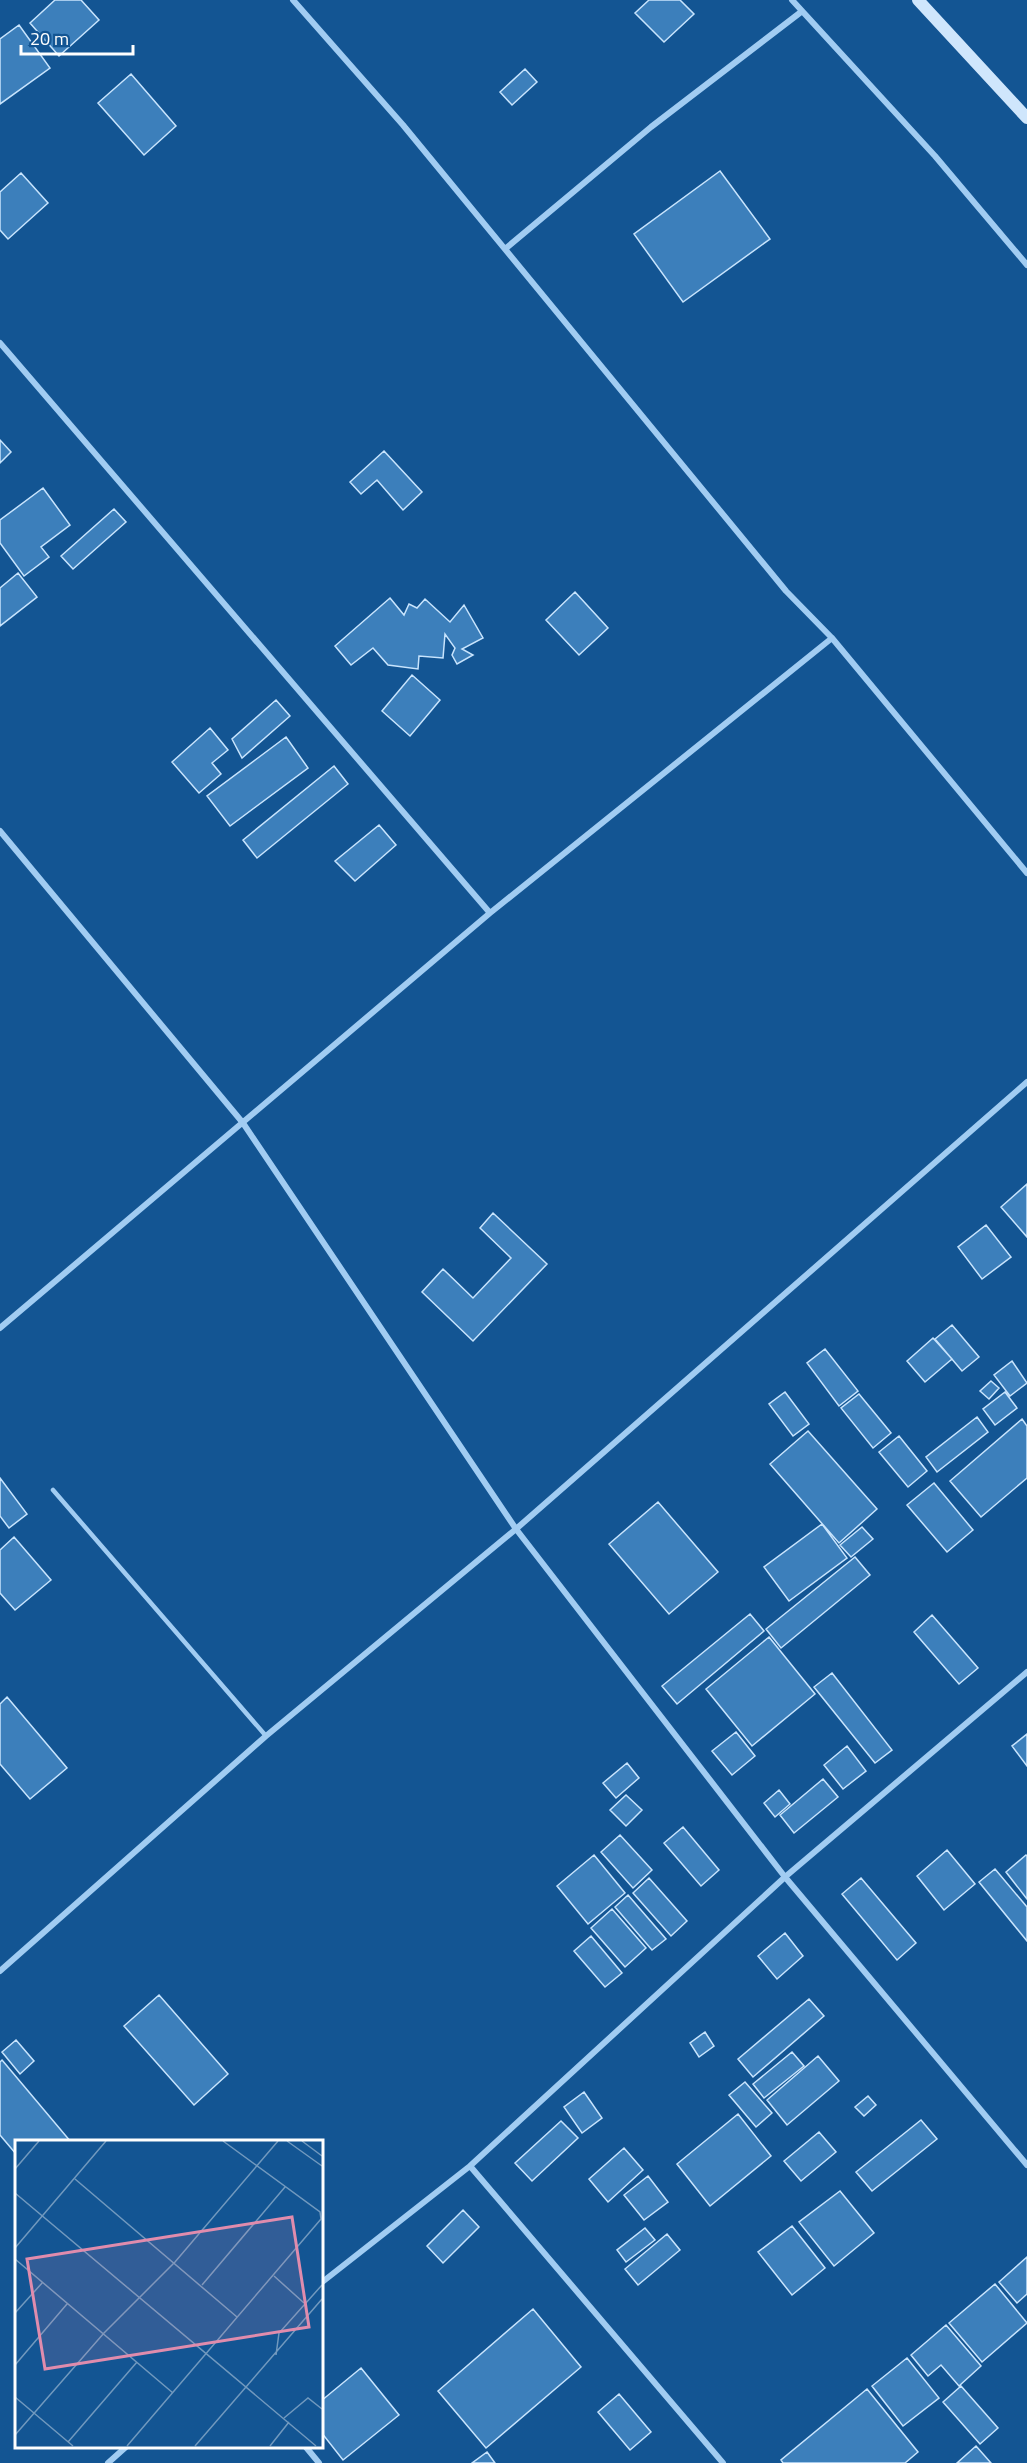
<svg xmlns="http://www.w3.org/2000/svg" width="1027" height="2463" viewBox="0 0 1027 2463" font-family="'Titillium Web',sans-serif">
<rect width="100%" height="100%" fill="#135593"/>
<path fill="#3c7fbb" stroke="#c8e4fd" stroke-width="1.5" d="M55,0h26l18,20 -40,36 -29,-33z
M649,0h31l14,14 -30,28 -29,-29z
M19,25l31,43 -50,36v-65z
M525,69l12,13 -25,23 -12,-13z
M131,74l45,52 -32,29 -46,-52z
M720,171l50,68 -87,63 -49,-68z
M21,173l27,30 -40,36 -8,-9v-38z
M0,440l11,12 -11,11z
M384,451l38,41 -19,18 -26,-30 -16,14 -11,-12z
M43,488l27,37 -29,22 8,10 -25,19 -24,-33v-23z
M114,509l12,13 -53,47 -12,-13z
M18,573l19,24 -37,29v-38z
M575,592l33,36 -29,27 -33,-35z
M390,598l14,17 5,-11 8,4 8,-9 25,23 14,-17 19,33 -21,11 11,6 -16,9 -5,-9 3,-7 -10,-14 -2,24 -24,-2 -1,13 -30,-4 -15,-17 -22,17 -16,-19z
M412,675l28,25 -30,36 -28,-25z
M276,700l14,16 -48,42 -10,-19z
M210,728l18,22 -16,13 9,11 -22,19 -27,-31z
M286,737l22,31 -78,58 -23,-30z
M334,766l14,18 -91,74 -14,-18z
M379,825l17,20 -41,36 -20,-20z
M1027,1184v53l-26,-30z
M493,1213l54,51 -74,77 -51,-49 21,-23 30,29 38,-40 -31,-30z
M986,1225l25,32 -29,22 -24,-32z
M952,1325l27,32 -17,14 -27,-32z
M933,1338l19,21 -27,23 -18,-21z
M825,1349l33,42 -19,15 -32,-43z
M1012,1361l15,22 -17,13 -16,-21z
M991,1381l8,7 -10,11 -9,-8z
M785,1392l24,32 -16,12 -24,-32z
M1005,1392l12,16 -22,17 -12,-16z
M859,1394l32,39 -18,15 -32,-40z
M977,1417l11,15 -51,40 -11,-15z
M1022,1419l5,7v52l-46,39 -31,-36z
M808,1431l69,78 -38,34 -69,-79z
M899,1436l28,35 -19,16 -29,-35z
M0,1478l27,36 -18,14 -9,-12z
M934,1483l39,47 -26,22 -40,-47z
M658,1502l60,70 -49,42 -60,-70z
M822,1524l25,34 -58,43 -25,-34z
M862,1527l11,12 -22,18 -11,-12z
M14,1537l37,43 -36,30 -15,-17v-43z
M855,1557l15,18 -89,73 -15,-19z
M750,1614l14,17 -87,73 -15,-18z
M932,1615l46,53 -19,16 -45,-52z
M769,1637l46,57 -63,52 -46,-57z
M832,1673l60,77 -17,13 -61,-76z
M7,1697l60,71 -37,31 -30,-35v-60z
M736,1732l19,24 -23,19 -20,-24z
M1027,1734v32l-15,-20z
M847,1746l19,25 -23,18 -19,-24z
M627,1763l12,15 -23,20 -13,-15z
M823,1779l15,18 -44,36 -14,-18z
M779,1790l11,14 -15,13 -11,-14z
M626,1795l16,15 -16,16 -16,-16z
M683,1827l36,43 -18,16 -37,-43z
M620,1835l32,35 -19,18 -32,-36z
M947,1850l28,34 -31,26 -27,-34z
M594,1855l31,38 -37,31 -31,-38z
M1026,1855l1,1v43l-21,-27z
M995,1869l32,38v34l-48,-59z
M649,1878l38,43 -16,15 -38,-43z
M861,1878l55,65 -19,17 -55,-66z
M628,1895l38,44 -14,11 -37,-43z
M612,1909l34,39 -21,19 -34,-39z
M785,1933l18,23 -26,23 -19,-23z
M591,1936l31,37 -17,14 -31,-36z
M159,1995l69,79 -34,31 -70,-79z
M809,1999l15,17 -71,61 -15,-18z
M705,2032l9,14 -15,11 -9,-14z
M16,2040l18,21 -14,13 -18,-22z
M792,2052l12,14 -40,32 -11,-14z
M818,2056l21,25 -52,44 -20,-25z
M2,2060l69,82h-55v12l-16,-19v-73z
M745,2082l27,31 -16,14 -27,-32z
M584,2092l18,26 -20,15 -18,-26z
M868,2096l8,9 -12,11 -9,-9z
M738,2114l33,42 -61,50 -33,-42z
M921,2120l16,19 -65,52 -16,-19z
M561,2121l17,17 -46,43 -17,-18z
M819,2132l17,20 -35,29 -17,-20z
M624,2148l19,22 -35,32 -19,-23z
M648,2176l20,26 -24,18 -20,-25z
M840,2191l34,42 -40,33 -35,-44z
M463,2210l16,17 -36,36 -16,-17z
M792,2226l33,42 -33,27 -34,-43z
M645,2228l10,12 -29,22 -9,-12z
M667,2234l13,16 -42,35 -13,-16z
M1027,2257v37l-10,9 -18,-21z
M995,2284l32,39 -45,39 -33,-39z
M533,2309l48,58 -95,81 -48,-57z
M946,2325l35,41 -22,20 -18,-21 -13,11 -17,-21z
M907,2358l32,40 -36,28 -31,-40z
M361,2368l38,47 -56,45 -22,-28v-31z
M961,2386l37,42 -18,16 -37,-42z
M867,2389l51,63 -13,11h-122l-2,-3z
M619,2394l32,38 -21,18 -32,-38z
M976,2446l15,17h-34z
M487,2452l8,11h-23z"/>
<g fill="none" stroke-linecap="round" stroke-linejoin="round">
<path stroke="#a1ccf2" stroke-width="4.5" d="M53,1490l213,246"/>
<path stroke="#a1ccf2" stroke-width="6" d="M293,0l110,125 383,466 46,47 195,235
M792,0l143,156 92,109
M505,249l146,-122 150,-115
M0,343l490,570
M0,831l243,292 273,406 269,348 242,288
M0,1328l490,-415 342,-275
M0,1971l266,-235 250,-207 511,-447
M470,2166l253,297
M321,2283l149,-117 315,-289 242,-205
M305,2446l14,17
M108,2463l19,-17"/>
<path stroke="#cfe6fc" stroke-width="12" d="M918,0l109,118"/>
</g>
<g transform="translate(15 2140)">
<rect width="308" height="308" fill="#135593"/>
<path fill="none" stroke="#7199be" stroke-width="1.5" d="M272,1l35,25M287,1l20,15M0,29l24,-28M60,39l162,138M0,53l301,253M0,108l91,-107M0,119l158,134M259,136l30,27M187,145l83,-98M0,173l28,-31M261,215l3,-22 43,-48M0,225l52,-61M0,257l58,49M269,278l24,-20 14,11M0,295l89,-102 71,-71 103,-121M53,302l69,-80M112,306l194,-227 -1,-7 -97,-71M180,306l127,-147M255,306l19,-24"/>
<path fill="#e08cad" fill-opacity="0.15" stroke="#e08cad" stroke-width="3" d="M277,77l17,110 -264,42 -18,-110z"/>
<rect width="308" height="308" fill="none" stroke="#fff" stroke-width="3"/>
</g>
<path d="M21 45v9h112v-9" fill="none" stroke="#ffffff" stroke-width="3"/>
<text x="30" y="45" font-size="18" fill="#ffffff" stroke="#135593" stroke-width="4.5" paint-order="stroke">20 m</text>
</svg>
